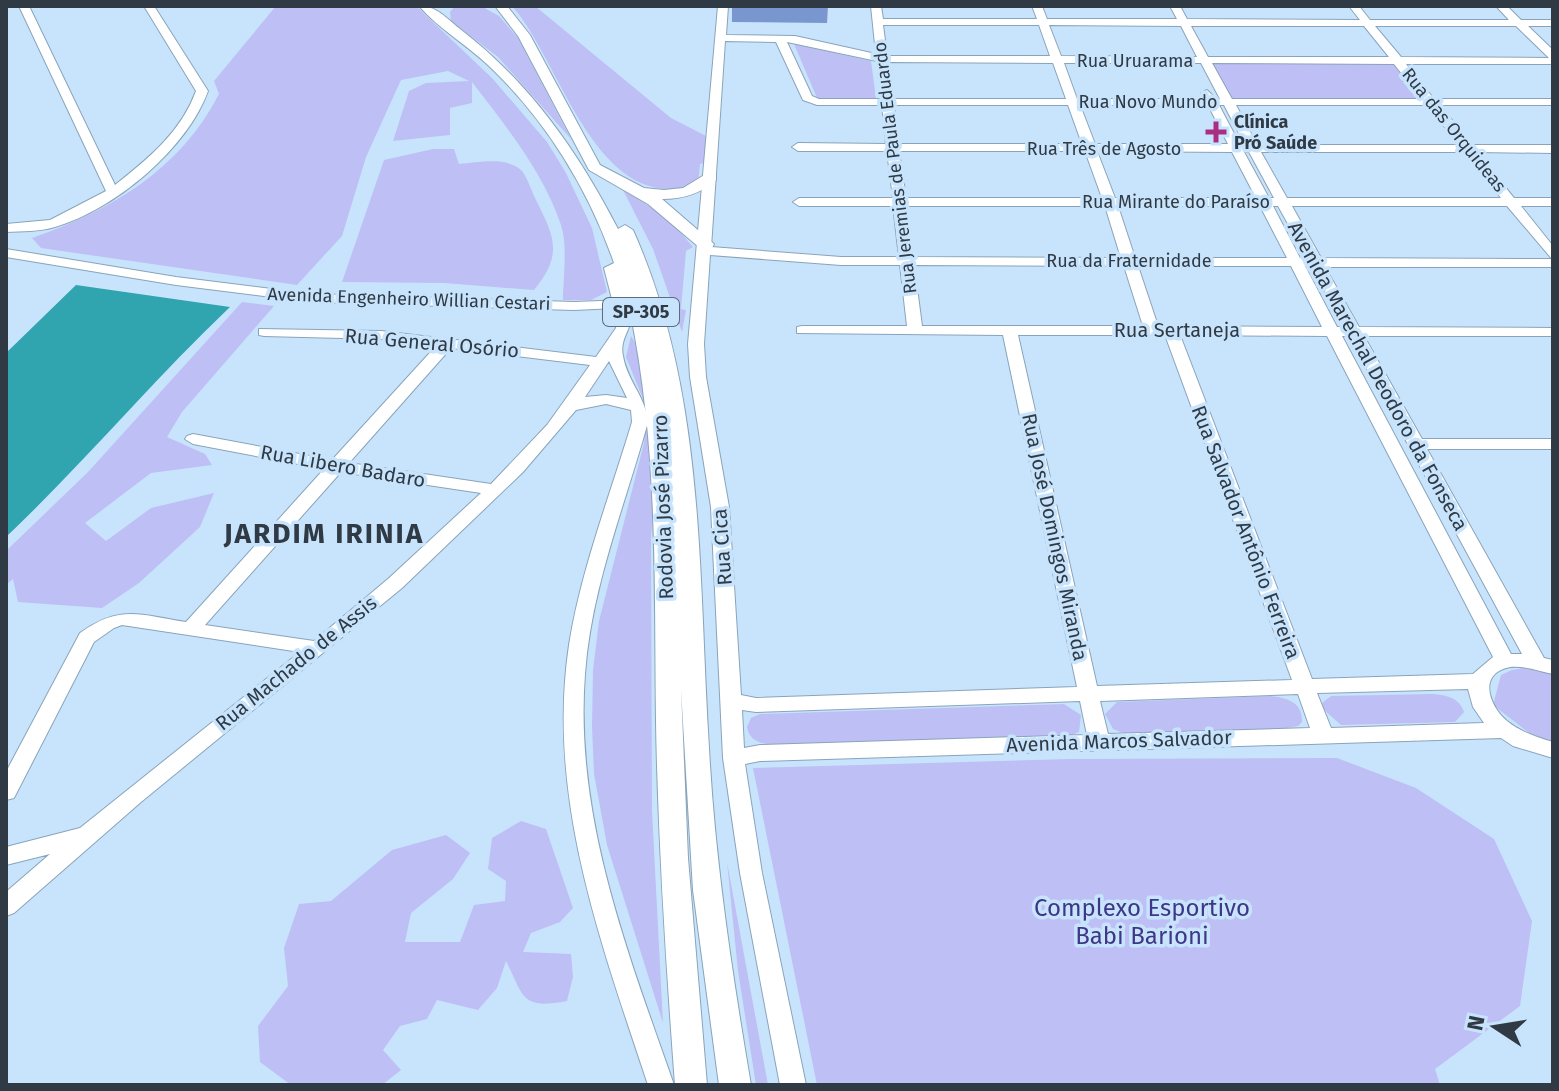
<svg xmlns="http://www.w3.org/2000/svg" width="1559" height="1091" viewBox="0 0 1559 1091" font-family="'Fira Sans',sans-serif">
<rect width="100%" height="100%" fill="#c8e4fc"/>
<path fill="#bebff5" d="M276,6h140l76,72 55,64 19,31 26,55 15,64 -16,8h-28c0,-22 5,-54 -2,-75 -17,-52 -56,-100 -89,-143v21l-22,5v27l-57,6 16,-50 17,-8 43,-2 -21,-10 -47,9 -35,77 -24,79 -45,49 -256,-37 -9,-10c78,-27 148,-68 187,-144l-5,-13z
M455,6h26l18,10 19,22 53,101 -73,-82 -47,-36 -1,-9z
M512,6h23l136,112 37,19v25l-8,2 -2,20c-102,35 -136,-122 -186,-178z
M794,44l77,17 5,37h-59z
M1209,63l185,1 28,35 -192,-1z
M433,149h21l5,15c18,-1 47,-8 62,6 6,6 10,20 14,28 19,38 29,56 -1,92l-90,-7 -102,-1 42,-122z
M622,188l49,33 22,26 -7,4 -5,58 5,1 -4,22 -29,-83z
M242,302l32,4 -92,106 -15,25 38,17 7,11 -61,8 -66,50 21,18 45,-33 63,-15 -14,34 -61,56 -37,25 -84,-6 -5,-23 -7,6v-34l82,-79z
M631,336l6,10 20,125 -6,66 1,274 11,212 -56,-178 -13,-71 -2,-48 1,-56 6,-49 45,-178 3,-34 -21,-52z
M1524,668l29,6v68l-20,-6 -40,-31 8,-30 11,-5z
M1432,694c14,1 27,3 32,18l-9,10 -114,3 -18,-16 -1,-6 9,-7z
M1271,696c16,2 32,6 31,26l-4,4 -16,3 -157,5 -12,-5 -8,-15 12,-12z
M1064,704l17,11 -2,17 -9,4 -293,9c-14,-1 -27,-2 -30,-18l4,-9 9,-4z
M1337,758l79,30 78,51 38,82 -12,85 -85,63 5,16h-623l-64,-317 316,-9z
M521,821l25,8 27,79 -13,14 -29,11 -8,19 48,2 2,23 -6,24c-46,9 -43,-4 -61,-40l-9,27 -19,22 -41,-10 -10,19 -27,7 -17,24 18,20 -19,15h-91l-31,-23 -2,-36 30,-40 -4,-38 15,-44 32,-3 61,-51 54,-15 24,18 -17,26 -42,34 -6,29h55l14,-37 31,-4 1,-20 -18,-12 4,-31z
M727,862l41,223h-12l-18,-114z"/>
<path fill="#30a5af" d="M76,285l154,22c-78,74 -146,156 -224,230v-184z"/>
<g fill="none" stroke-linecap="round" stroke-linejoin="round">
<defs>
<path id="minor" d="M19,6h10l86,179c34,-27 66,-53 81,-94l-52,-85h10l54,85c-21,58 -94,119 -153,136 -16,5 -32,4 -49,5v-8l44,-4 56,-29z
M718,6h10l-2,29 69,1 81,18 -5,-48h10l2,13h154l-5,-13h10l5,13h130l-7,-13h10l7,13 173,1 -11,-14h10l11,14h139l-13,-14h11l14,14h32v6h-25l25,24v14h-147l28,35h119v6h-113l32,40h81v8l-76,-1 37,46h39v8h-32l32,40v21h-228l34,60 194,1v8h-189l58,103h131v10h-126l117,209 9,2v14c-15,-3 -35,-11 -50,-5 -25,10 -11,40 4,52 14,11 29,16 46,21v16l-40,-12 -12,-8 -741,23 -15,3 17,109 44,212h-26l-40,-212 -17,-115 -12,-251 -21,-130 -2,-33zM883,25h156l11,31h-163zM1049,25l132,1 16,31 -136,-1zM1191,26h173l25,31h-181zM1375,26h141l33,32 -148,-1zM725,41l51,1 27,58 14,5h65l4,39 -88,-1 -6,4 6,4h89l6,47h-94l-6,4 6,4h94l6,51h-58l-130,-10zM787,42l90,19 4,38h-62l-7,-3zM888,62l165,1 13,36h-173zM1064,63h137l19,36h-4l-9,-9 -6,3 3,6h-127zM1212,63l182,1 28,35h-190zM894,105h174l14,39h-183zM1080,105h128l20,39h-133zM1219,105h5l21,40h-5zM1236,105h191l32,40h-202zM899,151h186l17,47h-196zM1097,151l135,1 24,46h-141zM1244,152h5l25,46h-5zM1261,152h204l36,46h-214zM906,206h199l16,52 -208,-1zM1118,206h142l27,52h-152zM1273,206h5l29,52h-7zM1292,206h215l45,53 -231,-1zM710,255l131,10h59l7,61h-105l-5,1v6l206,2 74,352 -321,11 -15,-3 -12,-188 -23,-130 -2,-33zM914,265l210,1 19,60h-221zM1138,266h153l31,61 -164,-1zM1305,266h6l33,61h-7zM1018,335h147l127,345 -195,6zM1180,335l147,1 166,321 -20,17 -161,5zM1342,336h7l173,318h-11zM1468,689l5,18 11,16 -153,5 -14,-35zM1298,694l12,34 -202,6 -8,-33zM1080,701l7,34 -327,10 -16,3 -2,-38 14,2z
M6,249l170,28 136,17 262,8 53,-2c13,26 -9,34 -4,56 4,25 23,41 25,66 -23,83 -57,166 -63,252 -11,143 43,279 89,411h-26c-47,-142 -102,-288 -79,-440 12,-76 41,-149 63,-223l-1,-12 -25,-6 -30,6 -53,62 -121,116 -261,214 -127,111 -8,3v-24l44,-38 -44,11v-18l74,-19 220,-176 -178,-27 -8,3 -20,14 -80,156 -8,2v-28l74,-139c40,-29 60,-18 106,-11l138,-153 -131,-25 -8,-5 2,-3 6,-2 139,26 104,-114 -55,-7 -117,-3 -5,-1v-6l122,2 215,26 20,-29v-20l-42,2 -262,-8 -136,-17 -170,-28zM451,348l139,17 -43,60 -56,59 -142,-21zM609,361l18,37 -21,-3 -21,2zM341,472l140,21 -93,86 -74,62 -109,-16z"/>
<path id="major" d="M419,6c18,0 27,12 41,23 70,54 117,121 158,200l7,-4 8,5c73,163 65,343 76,518 6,113 23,225 42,337h-32l-26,-195 -12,-201 7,169 19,227h-32c-9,-121 -17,-242 -19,-363 -2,-144 3,-273 -27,-416l-7,2 -9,-5 -9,-35 10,-5c-25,-73 -68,-143 -125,-197 -22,-21 -50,-37 -70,-60z
M495,6h12l23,29 70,130 44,23 20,2 19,-2 23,-14h10v6c-16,14 -33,19 -54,19l52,45 -2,4h-12l-52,-44 -59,-34 -71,-134z"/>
</defs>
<use href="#minor" stroke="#89a4ba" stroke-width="2"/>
<use href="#major" stroke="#89a4ba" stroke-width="2"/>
<use href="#minor" fill="#fff" fill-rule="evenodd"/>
<use href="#major" fill="#fff" fill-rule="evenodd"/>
</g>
<path fill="#7a96ce" d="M732,6h96l-1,17 -95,-1z"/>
<path fill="#aa2f83" stroke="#c8e4fc" stroke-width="3" d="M1212 120h8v8h8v8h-8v8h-8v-8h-8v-8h8z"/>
<g text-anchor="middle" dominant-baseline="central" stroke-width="7" stroke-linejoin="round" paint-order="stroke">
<g font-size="18" fill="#2f3a44" stroke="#c8e4fc">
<text x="1135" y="61">Rua Uruarama</text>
<text x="1148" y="102">Rua Novo Mundo</text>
<text transform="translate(1454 130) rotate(51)">Rua das Orquideas</text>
<text x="1104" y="149">Rua Três de Agosto</text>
<text transform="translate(895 168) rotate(-97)">Rua Jeremias de Paula Eduardo</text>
<text x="1176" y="202">Rua Mirante do Paraíso</text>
<text x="1129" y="261">Rua da Fraternidade</text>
<text transform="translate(409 299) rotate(2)">Avenida Engenheiro Willian Cestari</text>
</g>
<g font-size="18" font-weight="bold" fill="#2f3a44" stroke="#c8e4fc" text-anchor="start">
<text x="1234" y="122">Clínica<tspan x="1234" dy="21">Pró Saúde</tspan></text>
</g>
<rect fill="#c8e4fc" stroke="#5d6d7b" stroke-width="2" x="603" y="298" width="76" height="28" rx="6"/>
<g font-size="18" font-weight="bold" fill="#2f3a44">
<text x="641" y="312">SP-305</text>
</g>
<g font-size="20" fill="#2f3a44" stroke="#c8e4fc">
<text x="1177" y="330">Rua Sertaneja</text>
<text transform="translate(432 343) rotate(5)">Rua General Osório</text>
<text transform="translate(1378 376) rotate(61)">Avenida Marechal Deodoro da Fonseca</text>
<text transform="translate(343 466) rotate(10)">Rua Libero Badaro</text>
<text transform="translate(663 507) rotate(-92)">Rodovia José Pizarro</text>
<text transform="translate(1246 532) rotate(69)">Rua Salvador Antônio Ferreira</text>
<text transform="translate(1055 537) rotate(78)">Rua José Domingos Miranda</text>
<text transform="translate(722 547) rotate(-94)">Rua Cica</text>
<text transform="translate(296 663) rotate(-39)">Rua Machado de Assis</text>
<text transform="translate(1119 741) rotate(-2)">Avenida Marcos Salvador</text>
</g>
<g font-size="24" fill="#3f3687" stroke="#c8e4fc">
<text x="1142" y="908">Complexo Esportivo<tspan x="1142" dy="28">Babi Barioni</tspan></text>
</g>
<g font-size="28" font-weight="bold" letter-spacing="2" fill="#2f3a44" stroke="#c8e4fc">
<text x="324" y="533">JARDIM IRINIA</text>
</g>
</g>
<rect width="1559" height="1091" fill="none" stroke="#2f3a44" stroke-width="16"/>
<g transform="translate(1495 1027) rotate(282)" stroke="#c8e4fc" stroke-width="6" paint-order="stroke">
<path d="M0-6L14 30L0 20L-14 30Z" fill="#2f3a44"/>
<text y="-12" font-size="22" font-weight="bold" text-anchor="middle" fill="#2f3a44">N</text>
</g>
</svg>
